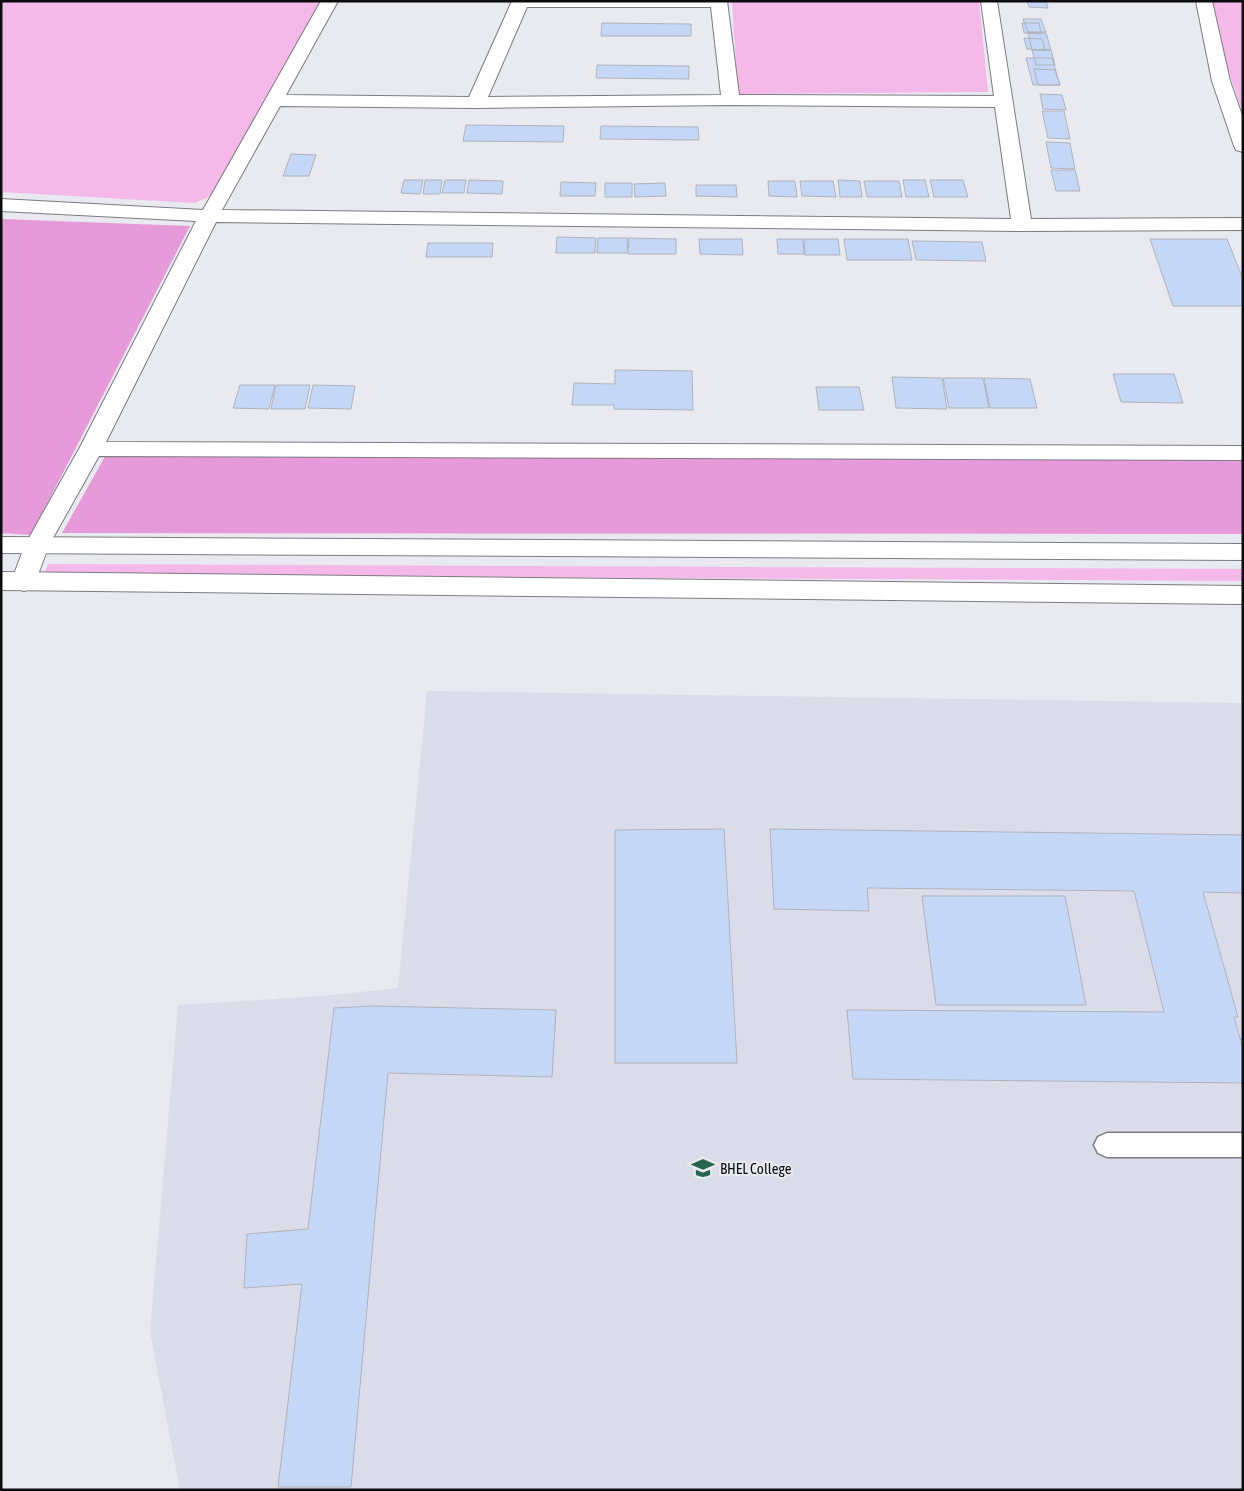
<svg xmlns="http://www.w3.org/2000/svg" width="1244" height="1491" viewBox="0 0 1244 1491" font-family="'Asap Condensed',sans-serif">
<rect width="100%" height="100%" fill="#e9e9f0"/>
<path fill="#dbdcea" d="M427,691l816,12v787h-1063l-30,-158 28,-327 145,-9 75,-8z"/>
<path fill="#f4b9e9" d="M1,1h324l-108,192 -22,10 -194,-11z
M732,1h247l9,91 -250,2z
M1211,1h32v113l-22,-65z
M48,564l1195,5v12l-1199,-6z"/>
<path fill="#e69ad9" d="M1,219l189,7 -159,309 -30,-2z
M107,453l1136,3v78l-1181,-1z"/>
<path fill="#c5d7f7" stroke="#b0b3b9" d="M1027,1h19l2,7 -19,-1z
M1023,19h18l5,13h-18z
M602,23l89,1v12h-90z
M1022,23h17l2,11 -17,-1z
M1028,32l18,1 5,17h-19z
M1024,38l18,1 3,11 -18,-1z
M1032,50h19l4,15h-19z
M1026,58h26l8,27h-27z
M597,65l92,1v13l-93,-1z
M1034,69l21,1 5,15h-22z
M1040,94l22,1 4,15 -23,-1z
M1042,111h22l6,28 -22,-1z
M466,125l98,1 -1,16 -100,-1z
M601,126l97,1 1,13 -99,-1z
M1046,142l24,1 5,26 -24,-1z
M291,154l25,1 -7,21h-26z
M1051,170h24l5,21h-24z
M404,180h19l-3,14 -19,-1z
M425,180h17l-2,14h-17z
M445,180h21l-2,13h-22z
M469,180l34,1 -1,13 -35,-1z
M838,180l22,1 2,16h-22z
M903,180h22l4,17h-23z
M930,180h33l5,17h-34z
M768,181h27l2,16 -28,-1z
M800,181h33l3,16 -34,-1z
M864,181h35l3,16h-35z
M561,182l35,1 -1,13h-35z
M605,183h27v14h-27z
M665,183l1,13 -31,1 -1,-13z
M696,185h40l1,12 -41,-1z
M557,237l39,1 -1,15h-39z
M598,238h30l-1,15h-30z
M629,238l47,1v15h-48z
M699,239h43l1,16 -43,-1z
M777,239h26l1,15h-26z
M804,239h34l2,16h-35z
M844,239h64l4,21h-65z
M1150,239h77l16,40v27h-70z
M912,241l70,1 4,19 -70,-1z
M428,243h65l-1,14h-66z
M615,370l77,1 1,39 -79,-1v-4h-42l2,-22 41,1z
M1113,374h61l9,29 -62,-1z
M892,377l50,1 5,31 -51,-1z
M943,378h40l6,30h-40z
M984,378l46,1 7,29h-47z
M240,385h35l-6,24 -36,-1z
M276,385h34l-5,24h-34z
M313,385l42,1 -4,23 -43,-1z
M816,387h43l5,23h-45z
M724,829l13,234h-122v-233z
M770,829l473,6v58l-40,-1 35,125h-4l9,32v34l-390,-4 -6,-69 317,2 -30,-121 -267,-3 2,23 -95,-2z
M922,896h143l21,109h-150z
M372,1006l184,4 -4,67 -164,-4 -37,414h-73l24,-203 -58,4 3,-54 61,-5 26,-221z"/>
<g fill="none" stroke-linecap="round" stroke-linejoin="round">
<defs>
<path id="lane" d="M1107,1133h136v24h-136l-9,-4 -4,-8 4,-8z"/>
<path id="street" d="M321,1h17l-52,94 183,2 43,-96h215l12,94 255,1 -13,-95h16l34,218 212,-1v12l-221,1 -806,-9 -110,220 1137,4v14l-1144,-4 -50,89 -16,43 -9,3 -9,-3 -4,-6 14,-37 54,-96 117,-228 -195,-10v-12l202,11zM527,7h184l10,88 -233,2zM731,105l264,2 16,112 -789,-9 58,-104 196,2z
M1196,1h16l18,80 13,37v34l-7,-2 -2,-4 -22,-65z"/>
<path id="secondary" d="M1,537l1242,7v16l-1242,-7z
M1,572l1242,14v18l-1242,-14z"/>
</defs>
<use href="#lane" stroke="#7b7b81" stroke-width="3"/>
<use href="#street" stroke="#7b7b81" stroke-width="2"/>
<use href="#secondary" stroke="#7b7b81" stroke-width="2"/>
<use href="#lane" fill="#fff" fill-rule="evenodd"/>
<use href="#street" fill="#fff" fill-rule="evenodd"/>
<use href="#secondary" fill="#fff" fill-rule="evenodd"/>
</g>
<defs>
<symbol id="school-bare" viewBox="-9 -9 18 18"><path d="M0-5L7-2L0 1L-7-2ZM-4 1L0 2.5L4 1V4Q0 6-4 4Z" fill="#296651" stroke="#e9e9f0" stroke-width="2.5" paint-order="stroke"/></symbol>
</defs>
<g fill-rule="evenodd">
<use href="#school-bare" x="687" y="1152" width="32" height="32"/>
</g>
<g text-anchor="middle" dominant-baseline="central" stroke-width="4.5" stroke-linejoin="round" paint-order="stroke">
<g font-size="15" fill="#0c0c0e" stroke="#e9e9f0" text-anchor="start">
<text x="720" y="1168">BHEL College</text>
</g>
</g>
<rect width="1244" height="1491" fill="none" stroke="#0c0c0e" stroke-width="5"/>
</svg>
